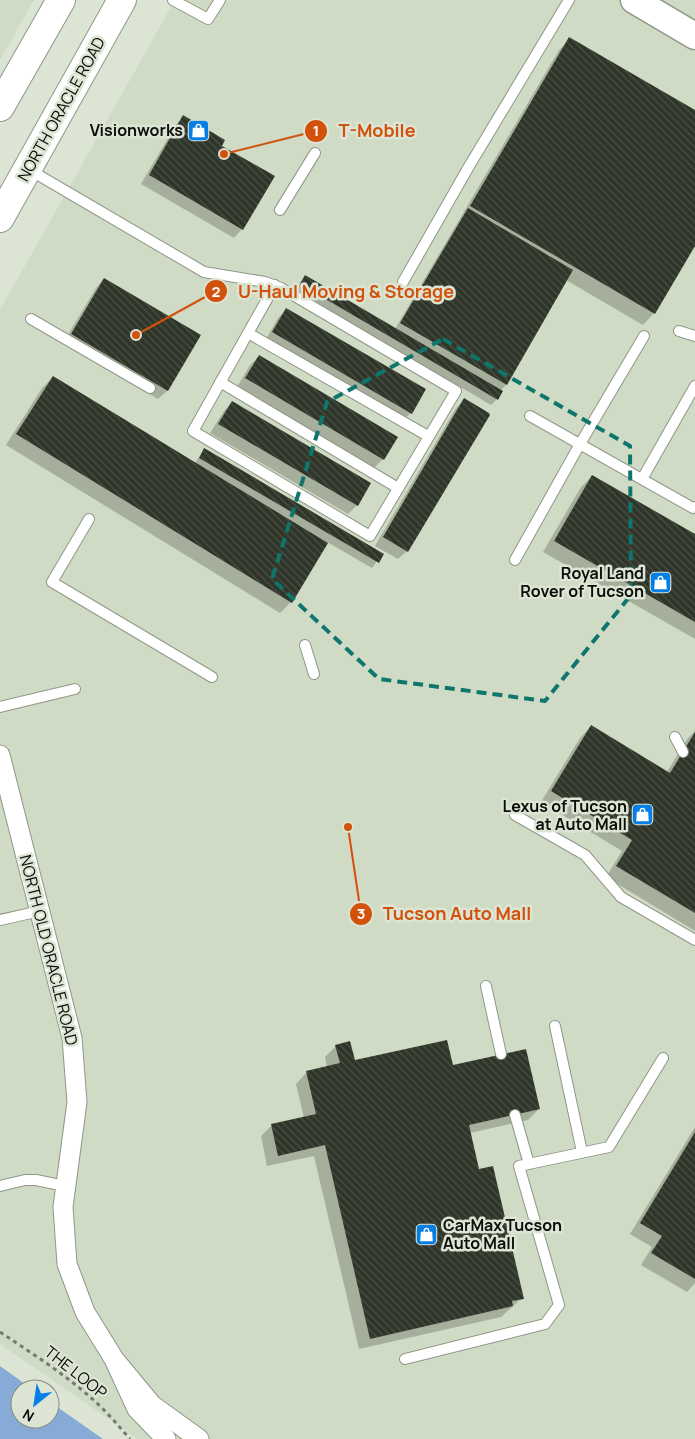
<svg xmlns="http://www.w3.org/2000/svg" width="695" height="1439" viewBox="0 0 695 1439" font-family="Manrope,sans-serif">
<defs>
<pattern id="building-back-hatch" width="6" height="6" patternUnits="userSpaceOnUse" patternTransform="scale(1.25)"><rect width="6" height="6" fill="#2f3629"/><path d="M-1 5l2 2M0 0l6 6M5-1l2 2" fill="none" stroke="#4a5045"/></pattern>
</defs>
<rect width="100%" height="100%" fill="#dce4d4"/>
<path fill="#cfdbc4" d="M0,0h34l-34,60z
M175,0h520v1439h-557l-138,-95v-1034z"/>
<path fill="#85abd6" d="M0,1366l32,23h-12v30h30v-17l53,37h-103z"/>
<path fill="#0003" d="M570,39l125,73v131l-41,70 -11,12 -77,-45 -60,105 -6,6 -3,8 -6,6 -196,-115 10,-14 90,53 164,-279z
M183,117l59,112 -8,9 -93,-54 34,-58z
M104,279l95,57 -32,55 -9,8 -95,-56 33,-55z
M287,309l124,104 -9,8 -137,-80 13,-23z
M259,356l124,103 -9,9 -137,-81 13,-22z
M53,377l142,86 9,-13 178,104 -10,14 -45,-26 -36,60 -11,11 -274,-168 36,-57z
M464,400l-57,151 -9,8 -23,-13 81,-138z
M232,403l138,80 -13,22 -9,9 -138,-81 14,-22z
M592,476l103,60v103l-152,-87 38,-65z
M591,726l76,46 21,-34 7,-7v200l-89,-54 16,-26 -81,-49 39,-64z
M336,1046l18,16 98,5 87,42 -11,11 -58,13 8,37 44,128 -21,19 -142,32 -45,-193 -47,10 -6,-30 11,-11 32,-7 -8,-34 11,-12 20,-4 -2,-11z
M695,1127v156l-8,9 -46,-27 11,-18 -22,-13z"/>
<path fill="url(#building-back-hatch)" d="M569,37l126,73v136l-40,68 -185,-108z
M183,115l42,25 -3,6 53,30 -32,54 -94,-55z
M468,208l105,62 -66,115 -107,-62z
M305,275l198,116 -5,9 -198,-116z
M104,278l97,57 -33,56 -97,-57z
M286,308l140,81 -14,25 -140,-82z
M259,355l139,82 -14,23 -139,-82z
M53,376l275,167 -36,60 -276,-169z
M464,398l25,15 1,2 -82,137 -25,-15z
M232,401l139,82 -13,23 -140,-82z
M204,448l180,106 -5,9 -180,-105z
M592,475l103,59v88l-141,-81z
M591,725l79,48 25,-41v181l-79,-47 16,-26 -81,-49z
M447,1040l6,25 73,-16 14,60 -71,16 10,44 14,-3 31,133 -12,2 1,5 -143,33 -45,-194 -47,11 -7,-32 45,-10 -10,-43 34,-8 -5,-18 15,-4 5,19z
M695,1132v147l-44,-26 11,-17 -22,-13z"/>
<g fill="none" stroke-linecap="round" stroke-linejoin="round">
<defs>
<path id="lane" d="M173,0l35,19 12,-19
M28,169l176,103 61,10 16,6 175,103 -86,145 -177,-105 82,-146
M280,210l35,-57
M403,282l65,-114 101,-168
M31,319l119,69
M679,331l16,5
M248,333l180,103
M220,382l178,106
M530,416l163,92 2,-1
M642,479l53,-93
M89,519l-37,63 160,95
M515,560l65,-116 64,-108
M305,645l9,29
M0,707l75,-18
M675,737l8,15
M515,815l70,40 36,42 74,43
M0,920l40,-9
M486,986l15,68
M555,1026l27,126
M515,1115l14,49
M0,1186l25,-6h11l29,6
M405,1359l140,-35 14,-19 -40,-139 90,-19 54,-89"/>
<path id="street" d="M0,755l72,283 5,64 -14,105 4,57 18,48 29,47
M166,1439l-29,-30 -23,-50 38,46 47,34"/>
<path id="secondary" d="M634,0l61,36"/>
<path id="highway" d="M0,107l61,-107
M0,218l122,-218"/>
</defs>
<use href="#lane" stroke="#8f9788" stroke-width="12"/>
<use href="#street" stroke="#8f9788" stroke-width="21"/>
<use href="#secondary" stroke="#8f9788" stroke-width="29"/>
<use href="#highway" stroke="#8f9788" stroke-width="30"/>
<path stroke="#757b70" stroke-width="3" stroke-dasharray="4 4" stroke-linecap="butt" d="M0,1332c36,24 74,48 104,78 9,9 17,19 26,29"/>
<use href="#lane" stroke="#fff" stroke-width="10"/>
<use href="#street" stroke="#fff" stroke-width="19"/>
<use href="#secondary" stroke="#fff" stroke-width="26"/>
<use href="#highway" stroke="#fff" stroke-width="28"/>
</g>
<path fill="none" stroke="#0f766e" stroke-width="4" stroke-dasharray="10 6" stroke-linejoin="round" d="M443,339l187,107 1,149 -86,106 -166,-22 -107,-100 55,-177z"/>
<defs>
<symbol id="shop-square" viewBox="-11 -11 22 22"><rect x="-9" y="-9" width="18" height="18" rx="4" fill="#047fe6" stroke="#dce4d4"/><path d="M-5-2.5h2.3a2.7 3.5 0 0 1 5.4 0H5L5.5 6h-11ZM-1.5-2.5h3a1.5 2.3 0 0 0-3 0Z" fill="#fff"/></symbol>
</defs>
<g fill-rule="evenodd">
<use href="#shop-square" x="186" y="118" width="25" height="25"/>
<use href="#shop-square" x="648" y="570" width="25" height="25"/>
<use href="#shop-square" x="630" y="802" width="25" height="25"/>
<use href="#shop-square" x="414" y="1222" width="25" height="25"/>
</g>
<g text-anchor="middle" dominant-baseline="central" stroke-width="5" stroke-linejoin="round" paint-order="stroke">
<g font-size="16" fill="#0b0e08" stroke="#dce4d4">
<text transform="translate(61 109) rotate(-61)">NORTH ORACLE ROAD</text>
<text transform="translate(49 950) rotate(76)">NORTH OLD ORACLE ROAD</text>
<text transform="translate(76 1372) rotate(38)">THE LOOP</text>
</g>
<g font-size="16" font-weight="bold" fill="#0b0e08" stroke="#dce4d4" text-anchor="end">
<text x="183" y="130">Visionworks</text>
<text x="644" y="573">Royal Land<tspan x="644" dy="18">Rover of Tucson</tspan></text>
<text x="627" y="806">Lexus of Tucson<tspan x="627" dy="18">at Auto Mall</tspan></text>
<text x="443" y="1225" text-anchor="start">CarMax Tucson<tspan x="443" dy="18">Auto Mall</tspan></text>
</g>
</g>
<path fill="none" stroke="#d2520c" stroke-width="2" d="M224 154L316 131M136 335L216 291M348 827L361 914"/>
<g fill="#d2520c" stroke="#dce4d4" stroke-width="2">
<circle cx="224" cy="154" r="5"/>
<circle cx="136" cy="335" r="5"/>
<circle cx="348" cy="827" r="5"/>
<circle cx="316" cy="131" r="12"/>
<circle cx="216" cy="291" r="12"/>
<circle cx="361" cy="914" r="12"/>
</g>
<g font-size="15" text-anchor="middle" font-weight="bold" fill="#fff">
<text x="316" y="136">1</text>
<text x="216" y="297">2</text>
<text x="361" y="919">3</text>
</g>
<g font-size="18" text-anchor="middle" font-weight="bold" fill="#d2520c" stroke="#dce4d4" stroke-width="5" stroke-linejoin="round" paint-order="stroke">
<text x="377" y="137">T-Mobile</text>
<text x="346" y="298">U-Haul Moving &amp; Storage</text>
<text x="457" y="920">Tucson Auto Mall</text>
</g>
<g transform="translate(35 1404) rotate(210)"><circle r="24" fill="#dce4d4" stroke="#888e82"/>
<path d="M0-4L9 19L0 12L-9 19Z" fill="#047fe6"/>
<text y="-8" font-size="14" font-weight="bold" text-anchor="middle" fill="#0b0e08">N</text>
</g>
</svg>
